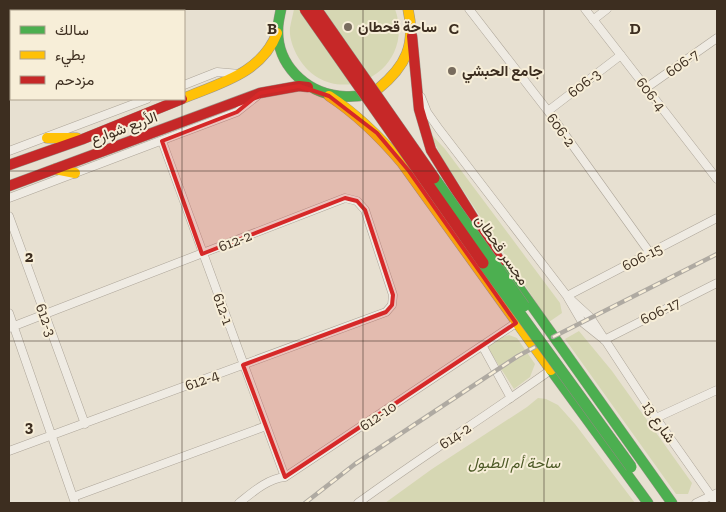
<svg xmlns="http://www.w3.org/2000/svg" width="726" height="512" viewBox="0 0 726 512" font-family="'Zilla Slab',Vazirmatn,serif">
<rect width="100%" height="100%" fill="#e7e0d1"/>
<path fill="#d6d7b3" d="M294,9h101c23,64 -63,106 -97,48 -5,-9 -9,-20 -8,-29 1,-7 3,-13 4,-19z
M430,133l15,16 115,154 2,10 -13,9 -107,-164z
M579,331l33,40 80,112 -4,11h-12l-111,-155z
M509,335l8,3 18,26 -5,13 -16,12 -27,-42 13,-9z
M538,398l8,1 12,6 17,19 60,79h-250l47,-34 95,-62z"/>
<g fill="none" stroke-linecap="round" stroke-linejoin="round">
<defs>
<path id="street" d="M469,9l79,102 102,142
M585,9l132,170
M24,11l7,-2
M9,17l2,-1
M593,20l14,-11
M184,85l33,-13 23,2
M646,88l71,-50
M421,97l6,15 12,17 128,167 23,21 66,101 60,85
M548,111l73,-56
M162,141l123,336
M9,151l138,-52
M9,198l228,-86 20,-16
M9,216l76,208
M567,296l150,-78
M568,298l14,24 20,16
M9,313l66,190
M9,328l336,-130 12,3 8,9 28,85 -1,10 -6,7 -377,139
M604,340l113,-57
M483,347l28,51
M656,418l61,-28
M73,497l193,-71
M239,503c14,-11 28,-24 46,-26l231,-154
M358,503c63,-46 130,-88 194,-134
M696,503l21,-10"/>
<path id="fast" d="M281,9c-1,6 -3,13 -3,19 -2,36 27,64 61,68 7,1 14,0 20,0
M500,261l172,242
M551,370l97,133"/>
<path id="slow" d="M378,89c28,-23 38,-44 30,-80
M329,96c29,19 51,41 73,67l149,207
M184,98c36,-15 78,-25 93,-65
M47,138h30
M55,169l20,4"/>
<path id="jam" d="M412,36l7,73 12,41 69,111
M9,165l74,-26 99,-40
M9,186l251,-93 39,-7 9,1"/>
</defs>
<use href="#street" stroke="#ada599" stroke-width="9"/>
<use href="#fast" stroke="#9c958a" stroke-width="11"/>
<use href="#slow" stroke="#9c958a" stroke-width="11"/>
<use href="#jam" stroke="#9c958a" stroke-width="11"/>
<use href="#street" stroke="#efebe3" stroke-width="8"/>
<use href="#fast" stroke="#4caf50" stroke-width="10"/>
<use href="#slow" stroke="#ffc107" stroke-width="10"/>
<use href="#jam" stroke="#c62828" stroke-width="10"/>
<defs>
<path id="rail" d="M553,337l164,-83
M305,503l50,-39 163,-108 17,-9"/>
</defs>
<use href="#rail" stroke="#afaaa2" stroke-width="4.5"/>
<use href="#rail" stroke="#f7eed8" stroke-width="2.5" stroke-dasharray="8" stroke-linecap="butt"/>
<defs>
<path id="fast-bridge" d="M434,178l90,128
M483,263l148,204"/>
<path id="jam-bridge" d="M305,9l178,254
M316,9l118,169"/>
</defs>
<use href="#fast-bridge" stroke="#928b80" stroke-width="12" stroke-linecap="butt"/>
<use href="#jam-bridge" stroke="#928b80" stroke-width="12" stroke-linecap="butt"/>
<use href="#fast-bridge" stroke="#4caf50" stroke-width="11"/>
<use href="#jam-bridge" stroke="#c62828" stroke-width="11"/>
</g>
<path fill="#d62828" fill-opacity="0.2" stroke="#d62828" stroke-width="4" stroke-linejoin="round" d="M299,86l30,10 48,37 32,38 107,152 -231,154 -42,-112 143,-53 6,-7 1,-10 -28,-85 -8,-9 -12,-3 -143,56 -40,-113 75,-29 23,-19z"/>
<path fill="none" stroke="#3d2e20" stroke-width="1" stroke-opacity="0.55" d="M182,9v2M363,9v494M544,9v494M182,99v404M9,171h708M9,341h708"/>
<g fill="#786c5e" stroke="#f7eed8" stroke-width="2">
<circle cx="348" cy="27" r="5"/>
<circle cx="452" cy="71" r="5"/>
</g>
<g text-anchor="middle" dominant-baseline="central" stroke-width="4" stroke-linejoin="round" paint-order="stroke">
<g font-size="15" font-weight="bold" fill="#3d2e20" stroke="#f7eed8" text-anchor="start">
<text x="358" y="27">ساحة قحطان</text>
<text x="462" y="71">جامع الحبشي</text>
</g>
<g font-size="15" fill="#3d2e20" stroke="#f7eed8">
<text transform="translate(682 63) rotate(-35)">606-7</text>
<text transform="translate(584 83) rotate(-38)">606-3</text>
<text transform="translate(651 94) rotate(52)">606-4</text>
<text transform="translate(124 128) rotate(-20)">الأربع شوارع</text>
<text transform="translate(561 130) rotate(54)">606-2</text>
<text transform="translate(235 241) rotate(-21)">612-2</text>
<text transform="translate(502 250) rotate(55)">مجسر قحطان</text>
<text transform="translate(642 257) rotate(-27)">606-15</text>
<text transform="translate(223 309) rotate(70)">612-1</text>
<text transform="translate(660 311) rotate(-26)">606-17</text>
<text transform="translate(46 320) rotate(70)">612-3</text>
<text transform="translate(202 380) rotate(-20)">612-4</text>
<text transform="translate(378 416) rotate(-34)">612-10</text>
<text transform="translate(659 422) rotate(56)">شارع 13</text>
<text transform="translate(455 436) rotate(-34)">614-2</text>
</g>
<g font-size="15" font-style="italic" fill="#4d5a26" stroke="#f7eed8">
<text x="514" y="463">ساحة أم الطبول</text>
</g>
</g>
<g font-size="16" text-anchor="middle" font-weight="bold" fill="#3d2e20" stroke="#f7eed8" stroke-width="4" stroke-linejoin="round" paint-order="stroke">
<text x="272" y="34">B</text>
<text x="454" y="34">C</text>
<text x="635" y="34">D</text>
<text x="29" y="262">2</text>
<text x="29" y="432">3</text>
</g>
<rect width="726" height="512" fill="none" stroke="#3d2e20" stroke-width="20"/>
<rect x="10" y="10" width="175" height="90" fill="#f7eed8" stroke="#ada18e"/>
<rect x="20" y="26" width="25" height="8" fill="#4caf50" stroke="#ada18e"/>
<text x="55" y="35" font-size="15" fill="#3d2e20">سالك</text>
<rect x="20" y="51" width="25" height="8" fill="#ffc107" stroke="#ada18e"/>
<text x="55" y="60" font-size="15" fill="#3d2e20">بطيء</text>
<rect x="20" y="76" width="25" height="8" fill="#c62828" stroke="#ada18e"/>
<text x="55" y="85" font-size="15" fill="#3d2e20">مزدحم</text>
</svg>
